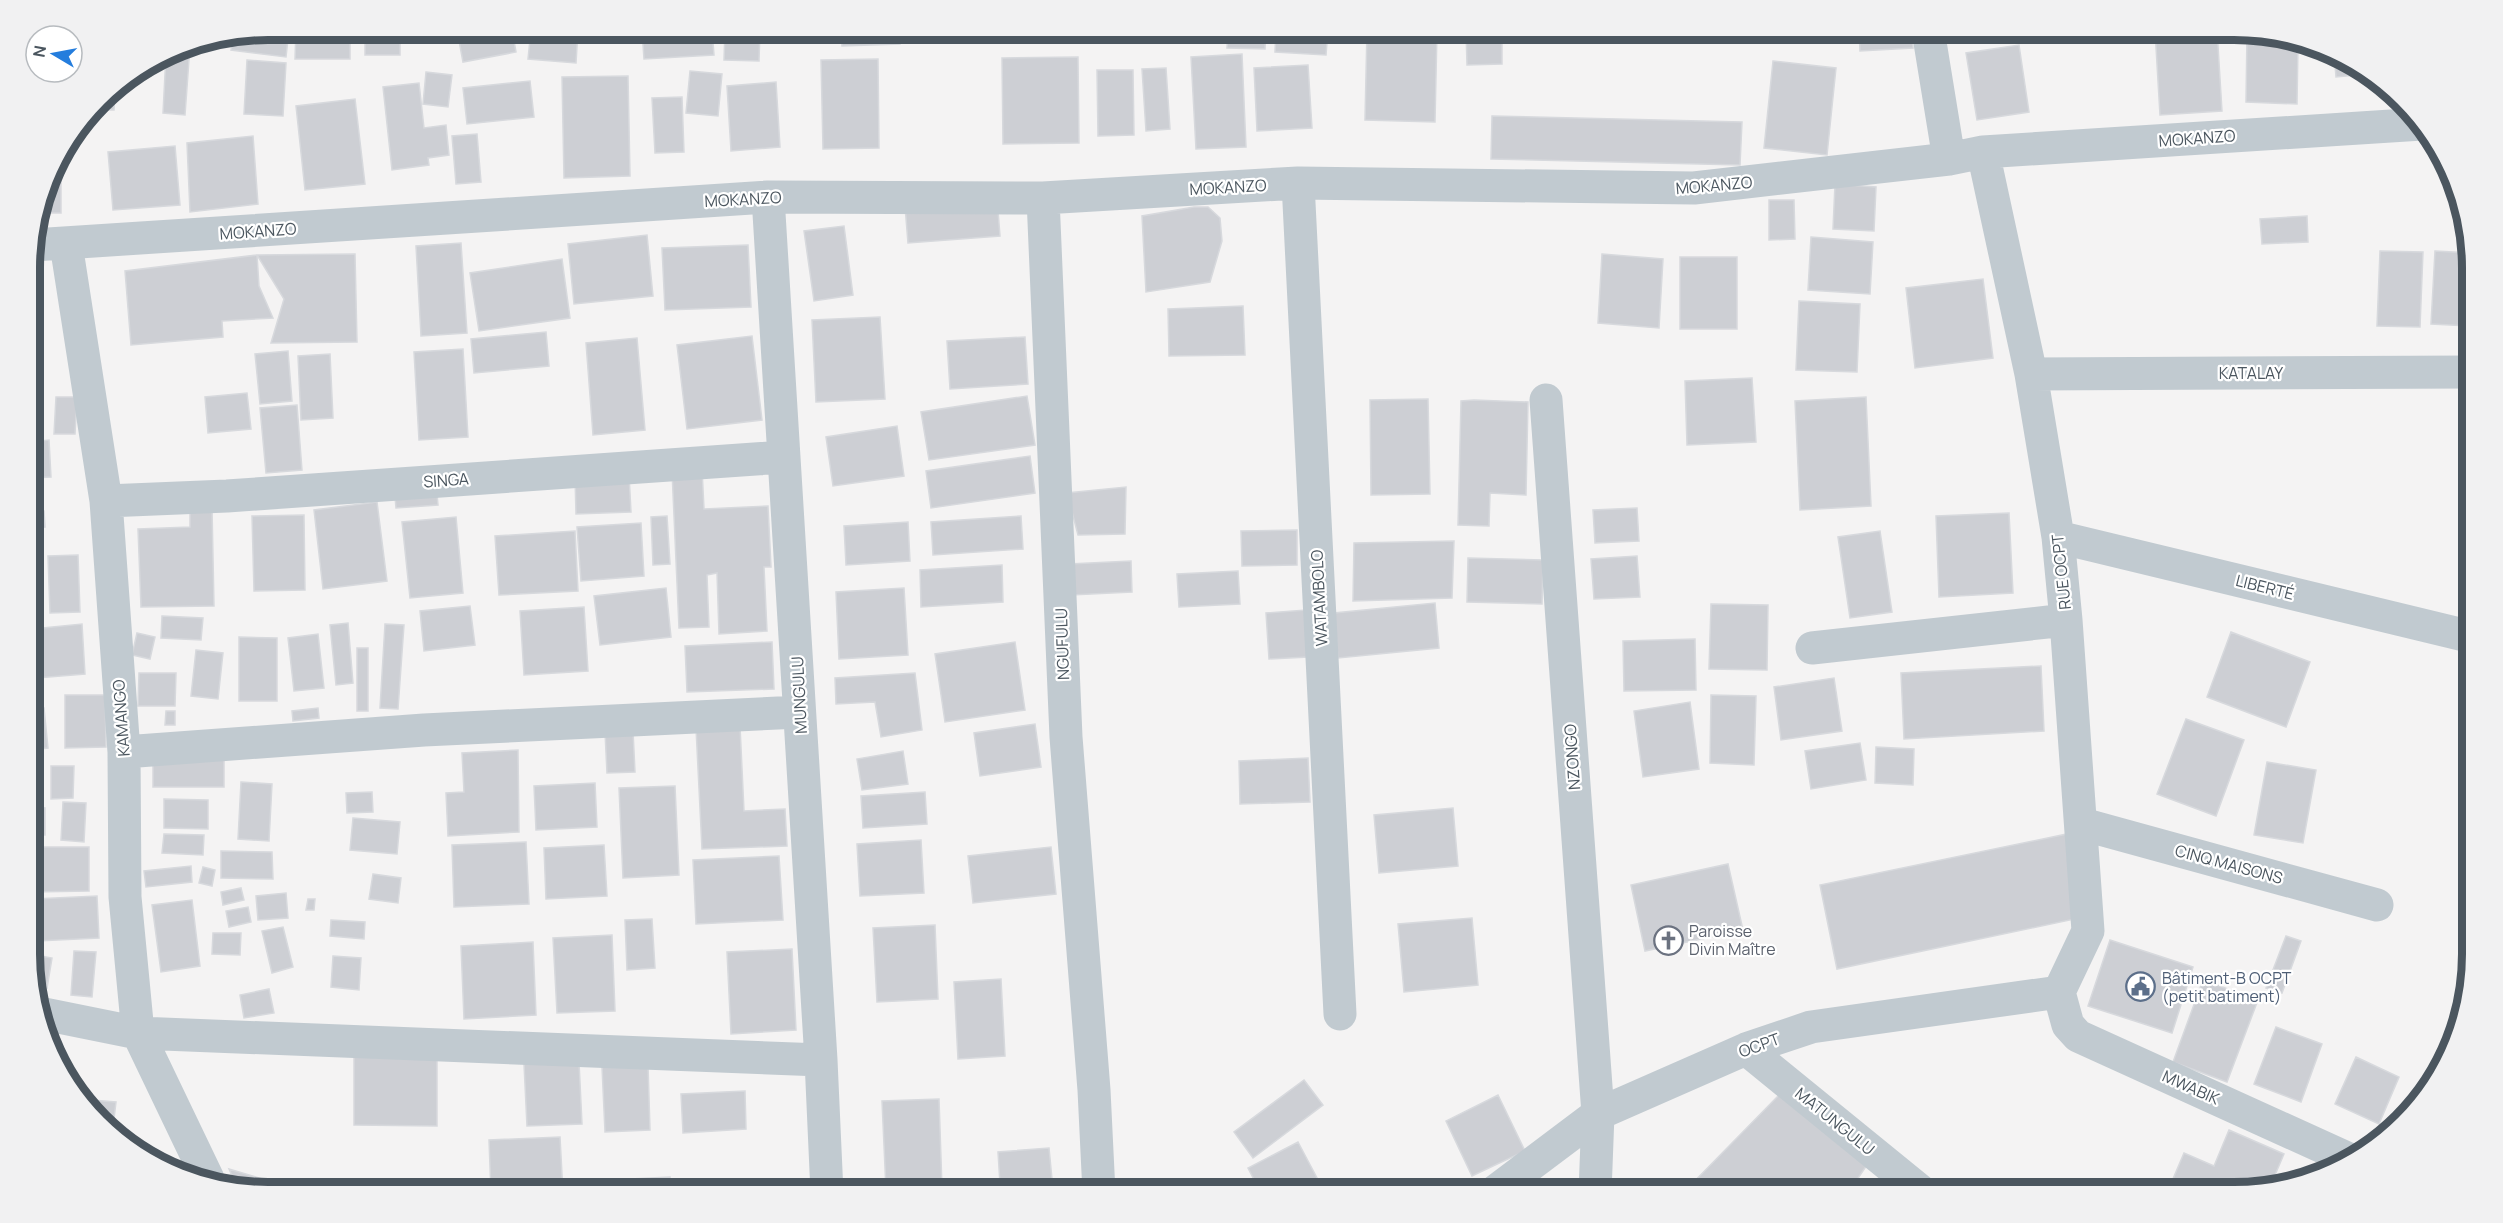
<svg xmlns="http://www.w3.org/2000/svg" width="2503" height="1223" viewBox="0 0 2503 1223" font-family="Manrope,sans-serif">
<rect width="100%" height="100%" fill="#f4f3f3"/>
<path fill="#cdcfd4" stroke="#d7d9dd" stroke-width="1.5" d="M269,30h20l-3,27 -55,-7 2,-13z
M296,30h54v29h-55z
M365,30h35v25h-35z
M457,30h55l4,22 -53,10z
M531,30h47l-2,33 -48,-4z
M597,30h29v9h-29z
M642,30h70l2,25 -70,4z
M725,30h35l-1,31 -35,-1z
M841,30h59v14l-58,2z
M946,30h74l-1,7 -74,-1z
M1067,30h30l-29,4z
M1228,30h38l-1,19 -38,-1z
M1276,30h52l-2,25 -51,-3z
M1367,30l70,1 -2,91 -70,-2z
M1466,30h36v34l-35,1z
M1859,30h52l2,18 -53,3z
M2155,30h62l5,81 -62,4z
M2247,33l51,12 -1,59 -51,-2z
M2019,45l10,67 -52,8 -11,-67z
M190,46l-5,69 -22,-2 3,-58 12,-7z
M2334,53l5,1 30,20 -33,3z
M1242,54l4,93 -50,2 -5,-92z
M1078,57l1,86 -76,1 -1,-86z
M878,59l1,89 -56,1 -2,-89z
M247,60l39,3 -3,53 -39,-2z
M1773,61l63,7 -9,87 -63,-7z
M1308,65l4,63 -55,3 -3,-63z
M1166,68l4,61 -24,2 -4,-62z
M1097,70h36l1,65 -36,1z
M690,71l32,3 -4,42 -32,-3z
M426,72l26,3 -4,32 -25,-3z
M628,76l2,100 -66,2 -2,-101z
M530,81l4,36 -67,7 -4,-36z
M776,82l4,65 -49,4 -4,-65z
M419,83l5,45 22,-3 3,30 -21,3 1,7 -37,5 -9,-83z
M115,87l-1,23h-11l1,-11z
M682,97l2,55 -29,1 -3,-55z
M355,99l10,85 -60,6 -9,-84z
M1492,116l250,6 -2,43 -249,-6z
M477,134l4,48 -25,2 -4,-48z
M253,136l5,68 -68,8 -3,-69z
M175,146l5,59 -67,5 -5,-58z
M61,155v58h-20l14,-50z
M1835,184l41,3 -2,44 -41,-2z
M997,198l3,38 -92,7 -3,-37z
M1769,200h25l1,39 -26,1z
M1194,207h14l12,11 2,23 -12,41 -64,10 -4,-76z
M2307,216l1,26 -46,2 -2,-25z
M844,226l9,69 -39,6 -10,-70z
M647,235l6,61 -79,8 -6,-60z
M1811,237l62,5 -3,52 -62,-4z
M461,243l6,90 -46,3 -5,-90z
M748,245l3,62 -86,3 -3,-62z
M2380,251l43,1 -3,75 -43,-1z
M2435,251l36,2 -2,73 -38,-2z
M355,254l2,88 -86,1 13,-44 -27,-44z
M1602,254l61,5 -4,69 -61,-5z
M257,255l2,31 14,32 -51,3 1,16 -92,8 -6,-74z
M1680,257h57v72h-57z
M562,259l8,59 -91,13 -9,-58z
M1983,279l10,79 -78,10 -9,-80z
M1799,301l61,3 -3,68 -61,-2z
M1243,306l2,49 -76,1 -1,-47z
M880,317l5,82 -69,3 -4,-82z
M546,332l3,34 -75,7 -3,-34z
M752,336l10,84 -75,9 -10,-84z
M1025,337l3,47 -78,5 -3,-48z
M637,338l8,92 -52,5 -7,-92z
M463,349l5,88 -49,3 -5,-88z
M288,351l4,50 -32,3 -5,-50z
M330,354l3,64 -32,2 -3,-64z
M1752,378l4,64 -69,3 -2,-64z
M247,393l4,36 -43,4 -3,-36z
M1027,396l8,49 -106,15 -8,-48z
M56,397h21l-2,37h-21z
M1866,397l5,109 -71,4 -5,-109z
M1428,399l2,95 -59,1 -1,-95z
M1474,400l54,2 -2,93 -36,-2 -1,33 -31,-1 3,-124z
M297,405l5,65 -36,3 -6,-65z
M897,426l7,50 -71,10 -7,-49z
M49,440l2,37 -20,1v-36z
M1030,456l5,37 -104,15 -5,-37z
M702,469l2,40 64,-3 3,61h-7l3,64 -48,3 -2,-61 -10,2 2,52 -30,1 -7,-157z
M629,475l2,37 -55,2 -1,-37z
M436,483l2,22 -42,3 -2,-22z
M1126,487l-1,47 -47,1 -11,-42z
M377,502l10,79 -64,8 -9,-79z
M212,508l2,98 -73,1 -3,-78 52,-2v-18z
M1637,508l2,33 -44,2 -2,-33z
M44,511l1,16 -14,1v-16z
M2009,513l4,80 -74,4 -3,-81z
M304,515l1,75 -51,1 -2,-75z
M667,516l3,48 -17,1 -2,-48z
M1021,516l2,33 -90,6 -2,-33z
M456,517l7,76 -53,5 -8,-76z
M908,522l2,39 -64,4 -2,-39z
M641,523l3,53 -63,5 -4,-54z
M1297,530v35l-55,1 -1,-35z
M575,531l3,60 -79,4 -4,-59z
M1880,531l12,81 -42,6 -12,-81z
M1454,541l-2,57 -99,3 1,-58z
M78,555l2,57 -30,1 -2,-57z
M1637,556l3,41 -46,2 -3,-40z
M1468,558l75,2 -1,44 -75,-2z
M1131,561l1,31 -61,3 -2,-31z
M31,565h4l2,48h-6z
M1002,565l1,37 -82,5 -1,-37z
M1238,571l2,33 -61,3 -2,-33z
M666,588l5,49 -71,8 -6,-49z
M904,588l4,67 -69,4 -3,-67z
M1435,603l4,45 -101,10 -4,-45z
M1711,604l57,1 -1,65 -58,-1z
M470,606l5,39 -51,6 -4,-40z
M584,607l4,64 -64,4 -4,-64z
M1306,610l2,47 -39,2 -3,-46z
M162,616l41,2 -2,22 -40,-2z
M348,623l5,60 -17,2 -6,-60z
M82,624l3,50 -48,4 -4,-49z
M385,624l19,1 -6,84 -18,-1z
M2231,632l79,30 -24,65 -79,-30z
M137,633l18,4 -5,22 -18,-4z
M318,634l6,54 -30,3 -6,-53z
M239,637l38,1v63h-38z
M1695,639l1,51 -72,1 -1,-50z
M772,642l2,47 -87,3 -2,-46z
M1015,642l10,68 -80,12 -10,-68z
M357,648h11v63h-11z
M196,650l27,3 -5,46 -27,-3z
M2041,666l3,65 -140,8 -3,-66z
M139,673h37l-1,33h-37z
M915,673l7,57 -41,7 -6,-35 -39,2 -1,-26z
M1834,678l8,53 -61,9 -7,-53z
M65,695h40l1,52 -41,1z
M1711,695l45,1 -2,69 -44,-2z
M1690,702l9,67 -56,8 -9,-66z
M44,708l4,40 -16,2v-41z
M318,708l1,10 -26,3 -1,-10z
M166,711h9v14h-10z
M2186,719l58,21 -28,76 -59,-22z
M1035,724l6,43 -61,9 -6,-43z
M740,726l4,85 41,-2 2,37 -85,3 -6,-121z
M633,731l2,41 -28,1 -2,-41z
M1860,743l6,37 -55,9 -6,-38z
M1876,747l38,2 -1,36 -38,-2z
M518,750l1,82 -71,4 -2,-43 18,-1 -2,-39z
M903,751l5,33 -46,6 -5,-31z
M153,756h71v31h-71z
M1308,758l2,44 -70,2 -1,-43z
M2267,762l49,8 -13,73 -49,-8z
M51,766h23l-1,32 -22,1z
M32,767h8l2,34h-10z
M241,782l31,2 -3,57 -31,-2z
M595,783l2,44 -61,3 -2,-44z
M675,786l4,89 -56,3 -4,-90z
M372,792l1,20 -26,1 -1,-20z
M925,792l2,32 -64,4 -2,-32z
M164,799l44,1v29l-44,-1z
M63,802l23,1 -2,39 -23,-2z
M32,807l13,1v27l-13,-1z
M1453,808l5,58 -79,7 -5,-58z
M353,818l47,4 -3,32 -47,-4z
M164,834l40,1 -1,20 -41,-2z
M2067,834l17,83 -247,52 -17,-84z
M921,840l3,53 -64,3 -3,-52z
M526,842l3,62 -75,3 -2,-62z
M604,845l3,51 -61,3 -2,-51z
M32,847h57v44l-57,1z
M1051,847l5,47 -83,9 -5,-47z
M221,851l51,1 1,27 -52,-1z
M2473,853v30l-10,-4z
M779,856l4,64 -87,4 -3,-64z
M1728,864l15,66 -98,21 -14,-66z
M191,866l1,16 -46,5 -2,-16z
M203,867l12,3 -3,16 -13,-3z
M373,874l28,4 -3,25 -29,-4z
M241,888l3,12 -21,5 -2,-13z
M286,893l2,25 -30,2 -2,-24z
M97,896l2,42 -62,3 -3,-42z
M308,899h7l-1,11h-8z
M192,900l8,66 -39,6 -9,-67z
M248,907l3,15 -22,5 -3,-16z
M1472,918l6,67 -74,7 -6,-68z
M652,919l3,49 -28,2 -2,-50z
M331,920l34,2 -1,17 -34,-3z
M935,925l3,74 -61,3 -4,-74z
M283,927l10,40 -21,6 -10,-42z
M213,933h28l-1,22 -28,-1z
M612,935l3,76 -58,2 -4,-75z
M2286,936l15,5 -19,52 -16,-5z
M2110,940l83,27 -21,66 -84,-27z
M533,942l3,73 -72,4 -3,-73z
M792,949l4,81 -65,4 -4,-82z
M74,951l22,1 -4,45 -21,-2z
M35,955l17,3 -5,30 -15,-3z
M333,956l28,2 -2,32 -28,-3z
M1001,979l4,77 -47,3 -4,-77z
M2203,980l55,20 -31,82 -54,-20z
M269,989l5,24 -30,5 -4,-23z
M2276,1027l46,17 -21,58 -47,-18z
M354,1052l83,1v73l-83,-1z
M2356,1057l43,20 -20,47 -44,-20z
M579,1062l3,62 -55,2 -3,-62z
M648,1065l2,65 -45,2 -3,-65z
M1304,1080l19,25 -70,53 -19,-26z
M745,1091l1,38 -63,4 -2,-39z
M1780,1094l87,71 -19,28h-165z
M1498,1095l27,56 -53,25 -26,-55z
M79,1099l37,3 -3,25z
M939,1099l3,89 -56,2 -4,-89z
M2229,1130l55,24 -15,35 -20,4h-82l17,-40 30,13z
M560,1137l3,56h-72l-2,-53z
M1298,1142l27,51h-64l-13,-25z
M1049,1148l3,31 -52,5 -2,-32z
M229,1169l64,19v5h-24l-33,-8z
M670,1177v16h-78l-2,-12z
M805,1184v9h-79v-6z"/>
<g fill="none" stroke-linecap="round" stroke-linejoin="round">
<path stroke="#c1cad0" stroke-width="33" d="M1928,30l21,129
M1983,152l48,222 27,163 8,83 22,311 -29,61
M1298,183l42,831
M768,197l53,863 6,133
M1043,198l23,539 28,353 5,103
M66,244l40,257 18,251 1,145 13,136 70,146
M33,245l735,-48 275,1 255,-15 396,5 255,-29 34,-7 439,-28
M2031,374l440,-2
M1546,400l52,714 -3,79
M106,501l121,-5 557,-39
M2058,537l414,100
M1812,648l254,-28
M124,752l300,-22 375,-18
M2082,824l295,81
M2059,992l9,33 10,11 271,123
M39,1013l99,20 683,27
M1746,1049l177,144
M1493,1193l105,-79 148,-65 65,-22 248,-35"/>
</g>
<defs>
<symbol id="church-ring" viewBox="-11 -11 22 22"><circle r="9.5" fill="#fff" stroke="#6b7280" stroke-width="1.5"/><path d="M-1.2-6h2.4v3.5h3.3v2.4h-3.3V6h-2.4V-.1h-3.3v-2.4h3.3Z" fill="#6b7280"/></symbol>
<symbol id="civic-ring" viewBox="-11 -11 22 22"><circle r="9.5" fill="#fff" stroke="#5c6f8a" stroke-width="1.5"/><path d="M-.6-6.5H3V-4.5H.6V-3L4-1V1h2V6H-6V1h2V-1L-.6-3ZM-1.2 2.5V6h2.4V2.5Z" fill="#5c6f8a"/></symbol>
</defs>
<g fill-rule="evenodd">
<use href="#church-ring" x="1652" y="924" width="33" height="33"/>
<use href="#civic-ring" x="2124" y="970" width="33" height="33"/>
</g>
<g text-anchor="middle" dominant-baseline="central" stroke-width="4.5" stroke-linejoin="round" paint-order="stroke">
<g font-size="16" fill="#4b565f" stroke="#fff">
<text transform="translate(2197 138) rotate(-4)">MOKANZO</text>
<text transform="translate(1714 185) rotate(-5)">MOKANZO</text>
<text transform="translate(1228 187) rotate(-3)">MOKANZO</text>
<text transform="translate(743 199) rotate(-3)">MOKANZO</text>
<text transform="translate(258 231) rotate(-4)">MOKANZO</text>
<text x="2251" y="373">KATALAY</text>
<text transform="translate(446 480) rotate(-4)">SINGA</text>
<text transform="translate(2061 572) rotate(-96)">RUE OCPT</text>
<text transform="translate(2265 587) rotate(14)">LIBERTÉ</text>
<text transform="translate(1319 598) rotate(-93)">WATAMBOLO</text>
<text transform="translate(1062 644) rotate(-92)">NGUFULU</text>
<text transform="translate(799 695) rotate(-93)">MUNGULU</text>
<text transform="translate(121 718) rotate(-94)">KAMANGO</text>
<text transform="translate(1572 757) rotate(-94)">NZONGO</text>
<text transform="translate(2229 864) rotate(15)">CINQ MAISONS</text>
<text transform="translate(1759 1045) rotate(-20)">OCPT</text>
<text transform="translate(2191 1087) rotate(24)">MWABIK</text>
<text transform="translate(1835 1121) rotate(39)">MATUNGULU</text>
</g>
<g font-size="16" fill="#5b616d" stroke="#fff" text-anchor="start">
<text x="1689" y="931">Paroisse<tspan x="1689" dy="18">Divin Maître</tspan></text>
</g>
<g font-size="16" fill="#4e5e75" stroke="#fff" text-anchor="start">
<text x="2162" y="978">Bâtiment-B OCPT<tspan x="2162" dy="18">(petit batiment)</tspan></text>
</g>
</g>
<path d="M0 0H2503V1223H0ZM268 40H2234A228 228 0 0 1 2462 268V954A228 228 0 0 1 2234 1182H268A228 228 0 0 1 40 954V268A228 228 0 0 1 268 40Z" fill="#f1f1f2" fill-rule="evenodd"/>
<path fill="none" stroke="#4b565f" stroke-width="8" d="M268 40H2234A228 228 0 0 1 2462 268V954A228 228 0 0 1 2234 1182H268A228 228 0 0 1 40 954V268A228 228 0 0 1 268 40Z"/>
<g transform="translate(54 54) rotate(280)"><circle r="28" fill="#ffffff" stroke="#b7bbbf" stroke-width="1.5"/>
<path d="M0-4.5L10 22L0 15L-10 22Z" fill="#247ddd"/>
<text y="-9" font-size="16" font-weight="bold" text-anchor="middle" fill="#4b565f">N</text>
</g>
</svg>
